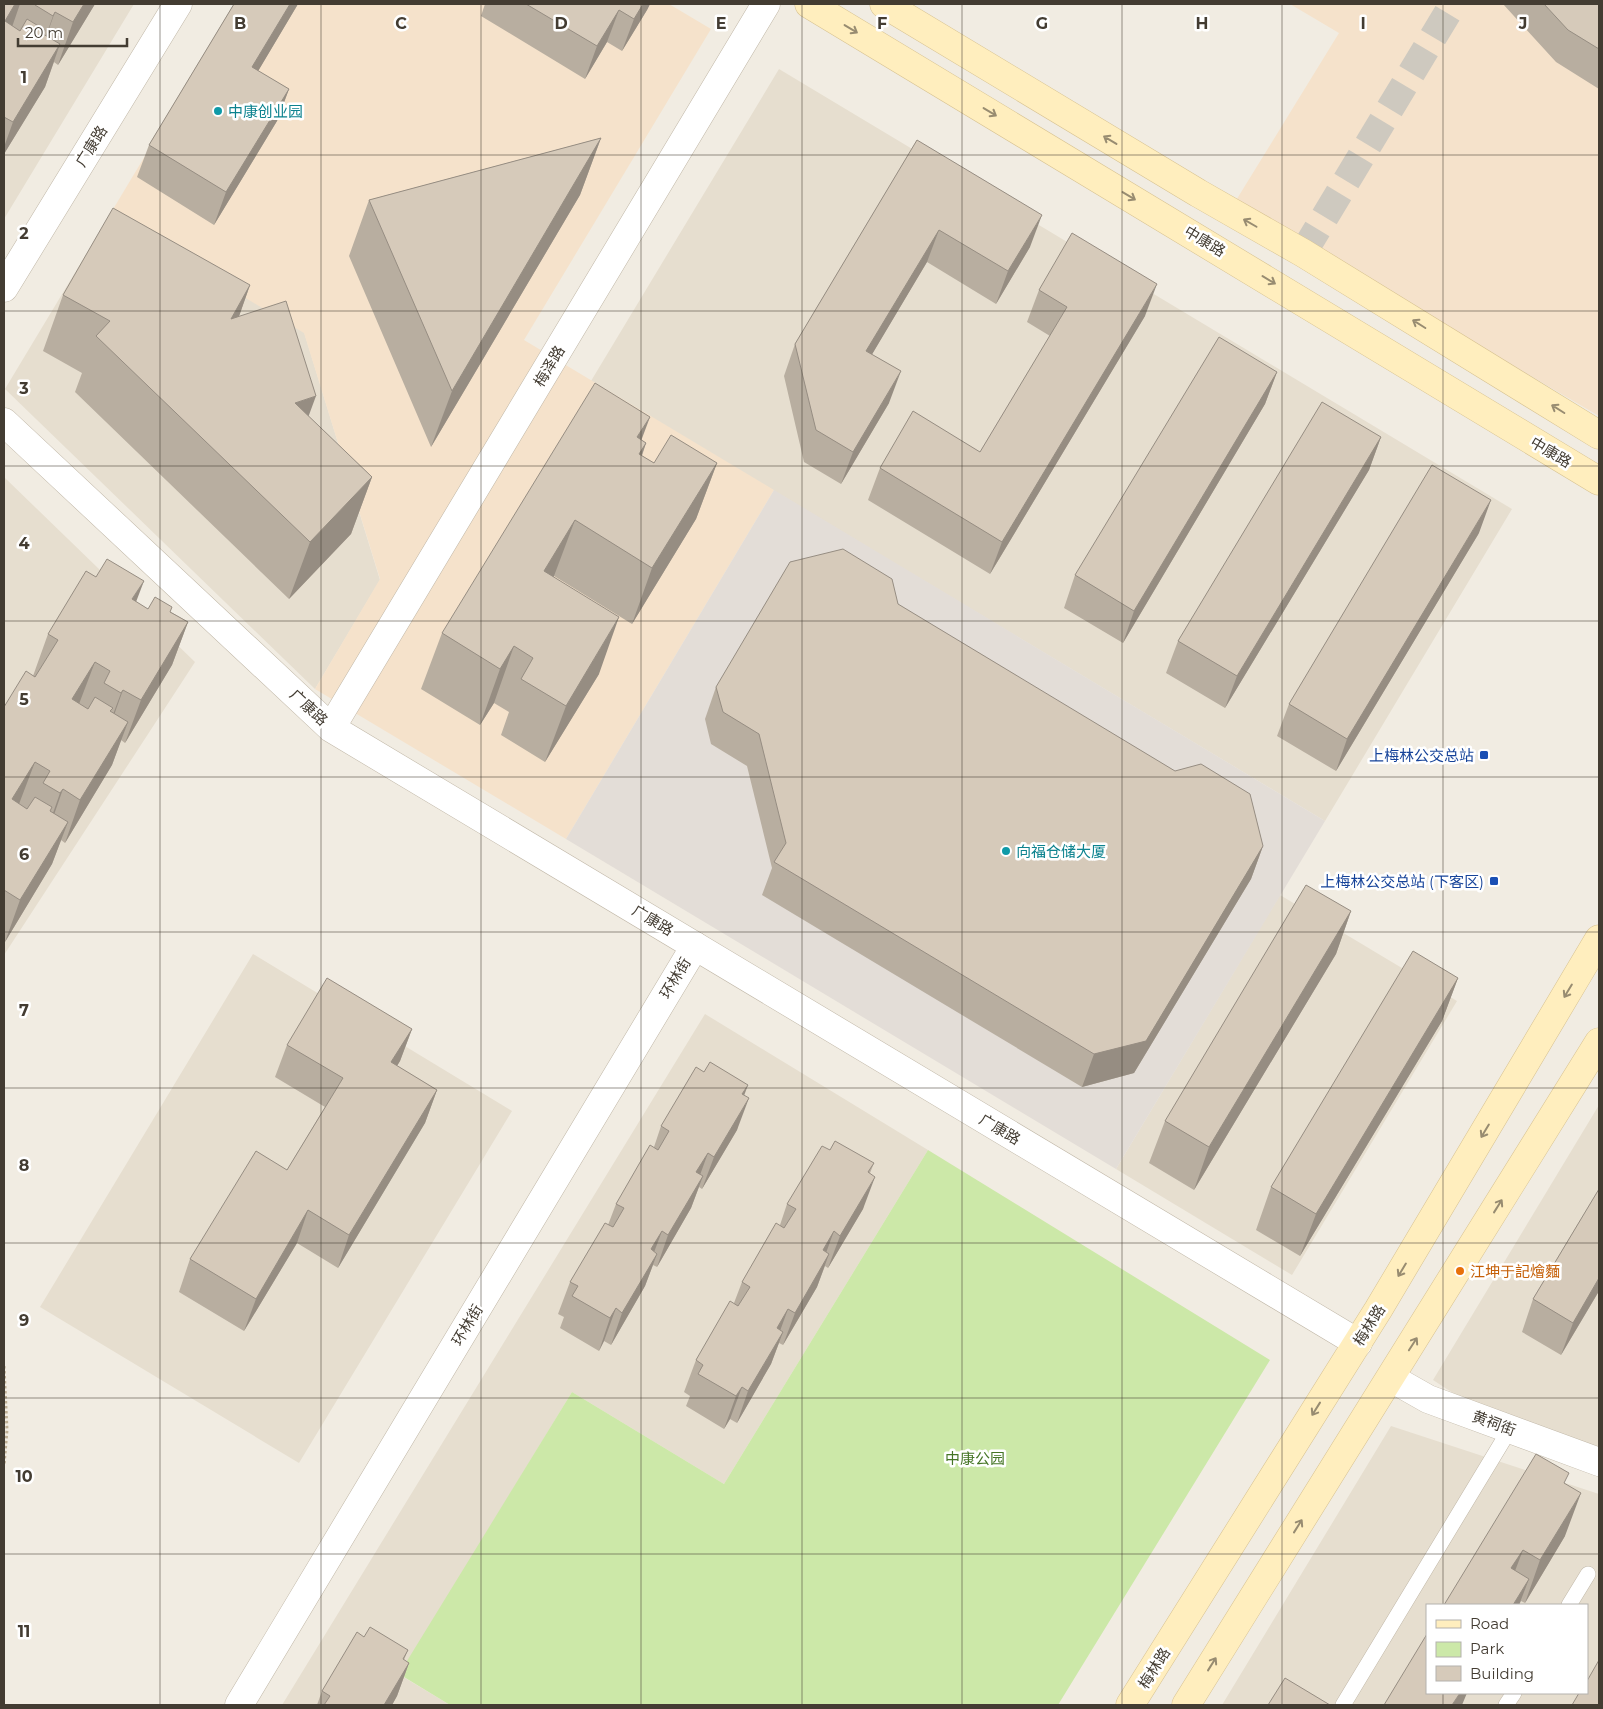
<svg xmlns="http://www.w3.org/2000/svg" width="1603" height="1709" viewBox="0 0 1603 1709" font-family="Montserrat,'Noto Sans SC',sans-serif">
<rect width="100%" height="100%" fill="#f1ece2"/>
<path fill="#e6decf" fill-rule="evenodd" d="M4,4h130l-130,215z
M779,69l733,440 -187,312 -734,-440z
M109,216l195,116 76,248 -65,109 -310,-300z
M4,477l191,185 -191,293z
M1280,895l177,106 -165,274 -176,-106z
M253,954l259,157 -213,352 -259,-156z
M705,1014l223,136 -204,334 -152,-92 -172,283 50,30h-168z
M1599,1105v347l-100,-29 -66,-43z
M1391,1426l208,68v211h-377zM1427,1605h160v88h-160z"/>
<path fill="#f5e2cb" d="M236,4h433l42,25 -187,311 250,150 -208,349 -251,-150 65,-110 -76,-246 -195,-117z
M1290,4h309v412l-364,-214 104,-169z"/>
<path fill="#e3ddd7" d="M774,490l551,331 -209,348 -550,-330z"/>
<path fill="#cce8a8" d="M928,1150l342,210 -212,345h-608l-51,-31 173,-282 152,92z"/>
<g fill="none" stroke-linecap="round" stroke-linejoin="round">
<path stroke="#cec9bf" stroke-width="28" stroke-dasharray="28 14" stroke-linecap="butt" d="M1303,253l150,-249"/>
<defs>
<path id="service" d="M1569,1605l19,-31
M1343,1705l167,-276
M1506,1705l8,-12"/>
<path id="minor" d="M4,288l174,-284
M4,422l327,306 1027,615
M331,728l435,-724
M1391,1378l37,21 171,63"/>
<path id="tertiary" d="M239,1705l456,-759"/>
<path id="secondary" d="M809,4l790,477
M884,4l314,189 105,60 296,182
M1130,1705l248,-395 221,-371
M1186,1705l413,-663"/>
</defs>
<use href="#service" stroke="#c0b7a7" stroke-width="16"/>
<use href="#minor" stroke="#c0b7a7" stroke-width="29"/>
<use href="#tertiary" stroke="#c0b7a7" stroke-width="29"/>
<use href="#secondary" stroke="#d7c291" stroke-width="29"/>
<path stroke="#bfaf95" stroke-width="3" stroke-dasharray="2.5 2.5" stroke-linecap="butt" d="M4,1366l3,64 -3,36"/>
<use href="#service" stroke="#fff" stroke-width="15"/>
<use href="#minor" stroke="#fff" stroke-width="28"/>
<use href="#tertiary" stroke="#fff" stroke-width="28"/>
<use href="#secondary" stroke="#ffeebe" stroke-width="28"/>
</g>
<path fill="#b8aea0" d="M4,4h91l-37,61 -4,-3 -9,25 -41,67z
M234,4h64l-40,67 31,18 -12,32 -63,104 -77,-48 12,-32z
M485,4h165l-3,6 -25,41 -15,-9 -22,37 -104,-63z
M1503,4h96v85l-43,-27z
M601,138l-21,57 -149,252 -82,-191 20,-56z
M917,140l113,107 -34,57 -69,-42 -55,92 17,49 -48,81 -37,-22 -20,-86 11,-32z
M250,285l-11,31 69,100 64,61 -21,57 -62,65 -214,-207 7,-19 -39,-22 20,-56z
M1039,290l106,26 -155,258 -122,-74 12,-32 100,-16 70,-116 -23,-14z
M1277,372l-12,32 -142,239 -59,-35 11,-33z
M1381,437l-12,33 -144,238 -59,-35 12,-32z
M641,440l5,3 -4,13 12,7h63l-21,56 -64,105 -78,-48v1l45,97 -54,88 -44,-27 8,-23 -15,-9 -14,22 -59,-36 21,-56z
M1479,533l-143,238 -59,-35 12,-32z
M136,602l12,7 23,3 17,10 -16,43 -47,78 -4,-3 -9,25 -47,78 -4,-3 -9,24 -47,78 -1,-1v-234l29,-31 15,-42z
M898,604l365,242 -12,33 -117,194 -52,14 -320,-192 10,-27 -25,-102 -36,-22 -6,-25 11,-32z
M1351,911l-15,43 -142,236 -45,-27 16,-42z
M1458,978l-16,43 -142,235 -44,-26 15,-43z
M412,1029l-12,32 -3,5 40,24 -12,33 -87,145 -41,-25 -53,88 -65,-39 11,-33 97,-89 38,-63 -50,-30 12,-32z
M744,1095l-7,35 -35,59 -3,-2 -8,21 -34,59 -4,-2 -8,21 -34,59 -7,-4 -5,10 -39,-23 4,-11 -6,-3 12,-32 38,-57 8,-21 38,-57 7,-21z
M874,1163l-4,10 -7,36 -35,59 -3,-2 -8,21 -34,58 -4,-2 -8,21 -34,59 -7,-4 -6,10 -38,-23 4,-10 -6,-4 12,-32 38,-57 8,-21 38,-57 7,-21z
M1599,1189v102l-38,64 -39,-23 11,-33z
M1565,1483v53l-40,67 -4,-2 -2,4h-75z
M364,1637l44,13 -4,10 5,3 -12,33 -5,9h-75l5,-14z"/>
<path fill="#968d82" d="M15,4h5l-8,23 -7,-6z
M84,4h11l-37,61 15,-43z
M290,4h8l-57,96 11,-33z
M643,4h7l-3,6 -25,41 12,-32z
M619,10l-12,32 -22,37 12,-33z
M55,12l-15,42 -2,4 15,-42z
M60,44l-15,43 -41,67v-7l9,-25z
M289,89l-12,32 -63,104 12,-33z
M601,138l-21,57 -149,252 21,-56z
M1042,215l-12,32 -34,57 12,-33z
M939,230l-12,32 -72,121 11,-32z
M1157,284l-12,32 -155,258 12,-32z
M250,285l-20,57 1,-23z
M901,371l-12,32 -48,81 12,-32z
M1277,372l-12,32 -142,239 11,-32z
M316,396l-21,57v-50z
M650,417l-21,56 8,-36z
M1381,437l-12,33 -144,238 12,-32z
M646,443l-20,56 13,-45z
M717,463l-21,56 -64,105 20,-56z
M372,477l-21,57 -62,65 21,-57z
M1491,500l-12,33 -143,238 11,-32z
M575,520l-21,56 -31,51 21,-56z
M144,581l-16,42 4,-24z
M619,617l-20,57 -54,88 21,-56z
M188,622l-16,43 -47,78 16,-43z
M514,646l-20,57 -14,22 20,-56z
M95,662l-16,42 -7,-5z
M123,690l-15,42 -3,4 16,-43z
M128,722l-16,43 -47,78 15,-43z
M35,762l-16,42 -7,-5z
M63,789l-15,43 -3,4 15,-43z
M68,822l-16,42 -47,78 15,-42z
M1263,846l-12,33 -117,194 -52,14 12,-33z
M1351,911l-15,43 -142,236 15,-43z
M1458,978l-16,43 -142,235 16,-42z
M412,1029l-12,32 -21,34 12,-33z
M748,1085l-12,32 6,-23z
M437,1090l-12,33 -87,145 11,-33z
M749,1098l-12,32 -35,59 12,-32z
M708,1153l-12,33v-14z
M703,1176l-12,32 -34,59 11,-32z
M875,1177l-12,32 -35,59 12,-32z
M308,1210l-11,33 -53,88 12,-32z
M662,1231l-12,32 1,-14z
M834,1231l-12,33 1,-14z
M657,1254l-12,32 -34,59 11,-32z
M829,1254l-12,33 -34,58 12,-32z
M1599,1278v13l-38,64 12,-32z
M616,1308l-12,33 -5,10 11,-33z
M788,1309l-12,33 1,-14z
M783,1332l-12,32 -34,59 11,-32z
M742,1387l-12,32 -6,10 12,-33z
M1581,1493l-16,43 -40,67 15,-43z
M1523,1550l-16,42 4,-24z
M1529,1579l-10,26h-6z
M409,1663l-12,33 -5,9h-8z
M1460,1693h7l-5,12h-10z"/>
<path fill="#d6caba" stroke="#968d82" d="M4,4h11l-10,17 15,10 7,-12 18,11 -2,4 17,10 -47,78 -9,-5z
M36,4h48l-11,18 -18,-10 -2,4 -18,-11z
M234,4h56l-38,63 37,22 -63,103 -77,-47z
M526,4h117l-9,15 -15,-9 -22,36z
M1544,4h55v45l-31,-19z
M601,138l-149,253 -83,-191z
M917,140l125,75 -34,56 -69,-41 -73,121 35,20 -48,81 -37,-22 -21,-86z
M113,208l137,77 -19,34 55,-18 30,95 -21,7 77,74 -62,65 -214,-206 14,-15 -47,-26z
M1072,233l85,51 -155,258 -122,-74 33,-57 67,41 87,-145 -28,-17z
M1219,337l58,35 -143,239 -59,-36z
M595,383l55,34 -13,20 9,6 -7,11 15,9 17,-28 46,28 -65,105 -77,-48 -31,51 75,46 -53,89 -45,-27 12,-21 -19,-12 -14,23 -58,-36z
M1322,402l59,35 -144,239 -59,-35z
M1432,465l59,35 -144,239 -58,-35z
M843,549l49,30 6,25 277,167 26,-7 49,30 13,52 -117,195 -52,13 -320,-192 12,-19 -27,-109 -36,-22 -7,-25 74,-125z
M107,559l37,22 -12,18 16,10 7,-12 17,10 -2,5 18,10 -47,78 -18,-10 -2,3 -17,-10 6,-12 -15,-9 -23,37 16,10 7,-12 18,11 -3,3 18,11 -48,78 -17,-11 -3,4 -17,-10 7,-12 -15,-9 -23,37 15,10 8,-12 17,10 -2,4 18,11 -48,78 -16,-10v-183l22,-36 9,6 23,-37 -10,-6 38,-63 10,6z
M1306,885l45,26 -142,236 -44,-26z
M1413,951l45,27 -142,236 -45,-27z
M327,978l85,51 -21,33 46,28 -88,145 -41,-25 -52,89 -66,-40 66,-108 31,19 56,-92 -56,-33z
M710,1062l38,23 -6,9 7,4 -35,59 -6,-4 -12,19 7,4 -35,59 -6,-4 -11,18 6,5 -35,59 -6,-5 -6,10 -38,-22 6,-10 -8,-4 35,-59 8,4 11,-19 -8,-4 34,-59 8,5 11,-19 -8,-5 35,-59 8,5z
M835,1141l39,22 -6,9 7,5 -35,59 -6,-5 -11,19 6,4 -34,59 -7,-4 -11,19 6,4 -35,59 -6,-4 -6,9 -38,-22 5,-9 -7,-5 34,-59 8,5 12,-19 -8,-5 34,-59 8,5 12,-19 -9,-5 35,-58 8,4z
M1599,1189v89l-26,45 -40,-24z
M1536,1454l33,19 -5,10 17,10 -41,67 -17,-10 -12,18 18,11 -16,26h-69z
M370,1627l38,23 -5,9 6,4 -25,42h-60l6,-9 -8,-5 35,-59 7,5z
M1427,1634v59h33l-8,12h-68z
M1599,1660v45h-27l7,-12h8v-12z
M1285,1678l45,27h-62z"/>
<defs><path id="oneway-shaft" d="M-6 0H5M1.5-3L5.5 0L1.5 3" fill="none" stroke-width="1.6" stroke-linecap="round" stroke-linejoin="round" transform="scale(1.25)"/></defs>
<g stroke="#988c71">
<use href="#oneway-shaft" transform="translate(851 29) rotate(31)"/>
<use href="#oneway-shaft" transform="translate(990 112) rotate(31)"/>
<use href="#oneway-shaft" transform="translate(1110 140) rotate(-149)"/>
<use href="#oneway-shaft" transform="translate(1129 196) rotate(31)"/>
<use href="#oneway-shaft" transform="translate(1250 223) rotate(-150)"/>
<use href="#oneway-shaft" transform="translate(1269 280) rotate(31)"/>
<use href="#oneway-shaft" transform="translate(1419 324) rotate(-148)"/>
<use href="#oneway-shaft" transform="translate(1558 409) rotate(-148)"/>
<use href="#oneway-shaft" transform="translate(1568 991) rotate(121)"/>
<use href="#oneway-shaft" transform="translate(1485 1131) rotate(121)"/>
<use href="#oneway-shaft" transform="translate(1498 1206) rotate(-58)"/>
<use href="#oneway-shaft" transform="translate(1402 1270) rotate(121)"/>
<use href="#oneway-shaft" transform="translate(1413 1344) rotate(-57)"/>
<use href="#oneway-shaft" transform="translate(1316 1409) rotate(122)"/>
<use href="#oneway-shaft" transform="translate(1298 1526) rotate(-58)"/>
<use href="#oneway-shaft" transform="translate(1212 1664) rotate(-58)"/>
</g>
<path fill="none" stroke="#433c32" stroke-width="1" stroke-opacity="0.55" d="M160,4v1701M321,4v1701M481,4v1701M641,4v1701M802,4v1701M962,4v1701M1122,4v1701M1282,4v1701M1443,4v1601M4,155h1595M4,311h1595M4,466h1595M4,621h1595M4,777h1595M4,932h1595M4,1088h1595M4,1243h1595M4,1398h1595M4,1554h1595M1443,1693v12"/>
<g fill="#0f9aa8" stroke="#fff" stroke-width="2">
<circle cx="218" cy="111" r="5"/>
<circle cx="1006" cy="851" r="5"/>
</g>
<g fill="#1a4fb4" stroke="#fff" stroke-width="2">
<rect x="1479" y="750" width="10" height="10" rx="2.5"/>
<rect x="1489" y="876" width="10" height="10" rx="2.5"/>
</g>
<circle fill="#e8710a" stroke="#fff" stroke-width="2" cx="1460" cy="1271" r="5"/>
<g text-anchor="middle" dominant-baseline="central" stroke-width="5" stroke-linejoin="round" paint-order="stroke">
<g font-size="15" fill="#0d838f" stroke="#fff" text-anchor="start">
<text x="228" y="111">中康创业园</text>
<text x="1016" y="851">向福仓储大厦</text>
</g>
<g font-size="15" fill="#433c32" stroke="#fff">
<text transform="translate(91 146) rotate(-58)">广康路</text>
<text transform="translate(1205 241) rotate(31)">中康路</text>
<text transform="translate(549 366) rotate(-59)">梅泽路</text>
<text transform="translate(1551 452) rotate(31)">中康路</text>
<text transform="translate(309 707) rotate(43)">广康路</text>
<text transform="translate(653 920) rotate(31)">广康路</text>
<text transform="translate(675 978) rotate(-59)">环林街</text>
<text transform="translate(1000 1129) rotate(31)">广康路</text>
<text transform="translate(467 1325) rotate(-59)">环林街</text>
<text transform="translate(1369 1325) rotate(-58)">梅林路</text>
<text transform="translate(1494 1423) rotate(20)">黄祠街</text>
<text transform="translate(1154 1668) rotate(-58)">梅林路</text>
</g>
<g font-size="15" fill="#164399" stroke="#fff" text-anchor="end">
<text x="1474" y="755">上梅林公交总站</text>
<text x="1484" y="881">上梅林公交总站 (下客区)</text>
</g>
<g font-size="15" fill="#c56008" stroke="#fff" text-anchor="start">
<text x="1470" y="1271">江坤于記燴麵</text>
</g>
<g font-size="15" fill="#457525" stroke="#fff">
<text x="975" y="1458">中康公园</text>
</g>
</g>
<g font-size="16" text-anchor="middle" font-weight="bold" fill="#433c32" stroke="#fff" stroke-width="5" stroke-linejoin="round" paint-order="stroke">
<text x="240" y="29">B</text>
<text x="401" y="29">C</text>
<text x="561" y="29">D</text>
<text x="721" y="29">E</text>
<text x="882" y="29">F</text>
<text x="1042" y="29">G</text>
<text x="1202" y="29">H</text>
<text x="1363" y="29">I</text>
<text x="1523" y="29">J</text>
<text x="24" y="83">1</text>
<text x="24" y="239">2</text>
<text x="24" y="394">3</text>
<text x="24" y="549">4</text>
<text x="24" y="705">5</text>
<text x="24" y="860">6</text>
<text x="24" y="1016">7</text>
<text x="24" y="1171">8</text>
<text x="24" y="1326">9</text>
<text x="24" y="1482">10</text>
<text x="24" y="1637">11</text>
</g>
<rect width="1603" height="1709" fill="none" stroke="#433c32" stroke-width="10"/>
<rect x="1426" y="1604" width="162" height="90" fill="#ffffff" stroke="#b4b1ad"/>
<rect x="1436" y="1620" width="25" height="8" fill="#ffeebe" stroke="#b4b1ad"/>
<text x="1470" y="1629" font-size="15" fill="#433c32">Road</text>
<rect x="1436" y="1642" width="25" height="15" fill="#cce8a8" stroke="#b4b1ad"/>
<text x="1470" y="1654" font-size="15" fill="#433c32">Park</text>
<rect x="1436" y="1666" width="25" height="15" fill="#d6caba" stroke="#b4b1ad"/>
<text x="1470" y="1679" font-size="15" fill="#433c32">Building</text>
<path d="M18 38v8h109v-8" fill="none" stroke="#433c32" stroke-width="2.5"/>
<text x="25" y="38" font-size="15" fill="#433c32" stroke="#ffffff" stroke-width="4" paint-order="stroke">20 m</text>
</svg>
